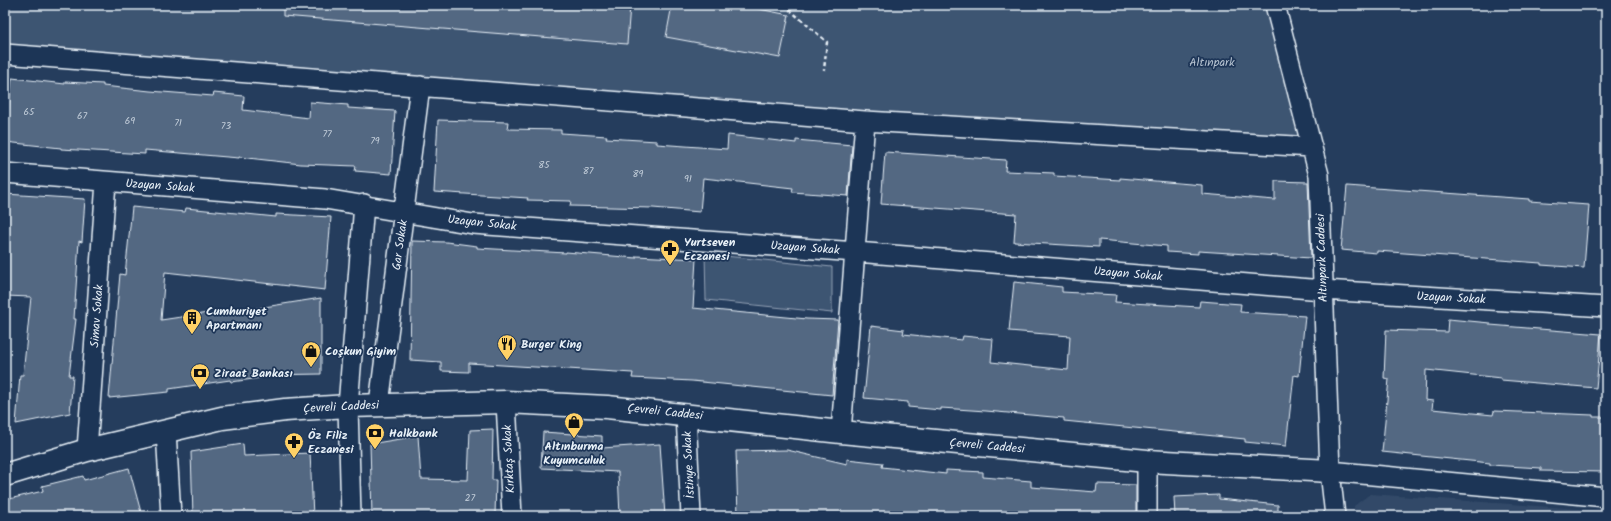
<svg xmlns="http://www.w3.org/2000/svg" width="1611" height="521" viewBox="0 0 1611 521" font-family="Kalam,sans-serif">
<rect width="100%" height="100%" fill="#253d5d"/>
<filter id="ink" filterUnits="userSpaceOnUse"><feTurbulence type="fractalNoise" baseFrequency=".025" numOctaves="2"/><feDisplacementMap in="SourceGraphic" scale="8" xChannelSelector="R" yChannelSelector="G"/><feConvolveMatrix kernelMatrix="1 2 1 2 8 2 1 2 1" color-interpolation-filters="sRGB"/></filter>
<g filter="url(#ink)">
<path fill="#334a68" d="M1370,494l236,17v5h-252v-10z"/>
<path fill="#3e5472" stroke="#93a2b5" d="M5,5h1270l37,142 -1307,-93z
M705,254l127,13v46l-126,-13z"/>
<path fill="#536782" stroke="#e8f1f8" d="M283,5h347l-3,39 -344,-28z
M672,5h67l50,10 -9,43 -114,-21z
M12,78l53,6v-2l38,2v2l47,5 63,5 1,-3 30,3 -1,14 66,8 1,-16 38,3v3l47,3 -4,63 -36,-3 1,-5 -55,-2 -62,-7v1l-94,-8v4l-84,-5v-1l-56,-6z
M438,120l70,2 -1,7 54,1v3l46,3 -1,2 51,3v3l70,5 1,-14 68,8v-3l56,5 -4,51 -56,-4 1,-4 -90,-10 -3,34 -47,-4 -83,-2 1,-5 -44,-1 1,-2 -94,-6z
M885,152l121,8 -1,11 49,2v3l66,4v-2l82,7v9l73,6v-19l33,1 3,76 -113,-7v3l-31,-2v-6l-68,-6v7l-85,-5 2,-28 -135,-10z
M1347,186l182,13v2l60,4 -5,63 -43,-3v-2l-164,-12v2l-36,-3z
M5,194l80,5 -3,43 -3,-1 -5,78h2l-7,57h4l-3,37 -54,11 4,-49h3l8,-78 -26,-1z
M132,207l53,5 1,-4 90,9v-3l55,3 -6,73 -160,-18 -4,48 47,-7v3l113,-18v76l-60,1v3l-30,4 -1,-2 -61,9v3l-60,6 11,-124 5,1z
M412,241l34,1 31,4v2l89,5v-1l70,6v-2l60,3 -3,49 114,11 31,1 -6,75 -140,-14 -60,-3 1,-5 -164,-10v9l-28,-1v-9l-31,-2z
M1014,282l48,5v5l54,3 -1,7 84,5 1,-6 41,3 -1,8 65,4 -6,60 -5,-1 -8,71 -41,-4v-3l-181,-18v-3l-78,-7 -45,-3v2l-33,-3v-5l-44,-4 7,-72 33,4 -1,4 59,6 1,-4 30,3 -2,23 77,8 2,-34 -61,-5z
M1448,319l42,4v2l111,9 -5,54 -95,-8v-2l-75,-8 -1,30 8,1 -1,8 61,6 1,-4 99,4v2h13v55l-65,-1v-3l-51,-3v-2l-108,-11 7,-73 -5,-1 2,-48 61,2z
M493,429l-1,51h4l-1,36h-123l-2,-72 48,-8 3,43 47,1 2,-50z
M543,432l59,4v12l58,-4 5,72h-45l-2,-44 -77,-4z
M243,444l1,12 66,-3 3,63h-120l-2,-64z
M787,450l60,14v-5l36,4 -1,4 64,7v-4l37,2v5l48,4v6l65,5 1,-8 39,1v31h-398l-2,-65z
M129,468l13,48h-137v-16l38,-9 -1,-5 41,-10 1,4z
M1219,495v4l59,6v11h-103l-1,-19z"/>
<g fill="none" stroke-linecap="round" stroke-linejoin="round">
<defs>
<path id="minor" d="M1275,5l44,170 11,296 5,45
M5,54l860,67 447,26
M5,173l320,26 148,25 383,28 467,38 283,17
M506,402l6,114
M379,404l41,-318
M686,414l5,102
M166,431l5,85
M841,432l24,-311
M87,450l19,-268
M1147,461v55
M1330,471l276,26
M351,516l-3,-110 16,-202"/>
<path id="major" d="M5,475l82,-25 135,-32 63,-8 63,-4 158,-4 101,5 234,25 306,29 183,10"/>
</defs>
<use href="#minor" stroke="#e8f1f8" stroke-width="22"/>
<use href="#major" stroke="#e8f1f8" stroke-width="25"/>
<path stroke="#e8f1f8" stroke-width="2.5" stroke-dasharray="4 3" stroke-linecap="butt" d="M784,5l43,37 -3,28"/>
<use href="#minor" stroke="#1d3557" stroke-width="19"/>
<use href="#major" stroke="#1d3557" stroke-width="22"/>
</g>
</g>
<defs>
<symbol id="pharmacy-pin" viewBox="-11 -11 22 30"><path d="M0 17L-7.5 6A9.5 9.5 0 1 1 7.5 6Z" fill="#ffd166" stroke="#1d3557"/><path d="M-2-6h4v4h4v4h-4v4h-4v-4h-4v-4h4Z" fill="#111"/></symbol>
<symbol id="building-pin" viewBox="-11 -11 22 30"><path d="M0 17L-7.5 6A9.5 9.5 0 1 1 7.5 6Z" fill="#ffd166" stroke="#1d3557"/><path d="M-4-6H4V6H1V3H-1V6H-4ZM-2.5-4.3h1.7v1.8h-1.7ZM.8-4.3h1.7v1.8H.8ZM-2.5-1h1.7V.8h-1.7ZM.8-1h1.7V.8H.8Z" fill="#111"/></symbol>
<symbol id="restaurant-pin" viewBox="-11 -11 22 30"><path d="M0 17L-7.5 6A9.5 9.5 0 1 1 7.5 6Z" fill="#ffd166" stroke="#1d3557"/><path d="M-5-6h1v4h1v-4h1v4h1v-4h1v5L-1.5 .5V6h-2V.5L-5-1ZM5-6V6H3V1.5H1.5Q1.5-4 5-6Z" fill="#111"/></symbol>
<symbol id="shop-pin" viewBox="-11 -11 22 30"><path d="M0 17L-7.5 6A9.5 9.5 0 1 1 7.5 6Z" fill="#ffd166" stroke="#1d3557"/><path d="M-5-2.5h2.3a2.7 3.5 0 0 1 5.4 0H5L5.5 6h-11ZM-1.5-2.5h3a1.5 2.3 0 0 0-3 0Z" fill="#111"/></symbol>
<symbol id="bank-pin" viewBox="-11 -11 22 30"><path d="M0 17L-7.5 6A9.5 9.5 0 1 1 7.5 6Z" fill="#ffd166" stroke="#1d3557"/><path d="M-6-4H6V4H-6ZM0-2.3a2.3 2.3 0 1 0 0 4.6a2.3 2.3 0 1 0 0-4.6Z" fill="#111"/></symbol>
</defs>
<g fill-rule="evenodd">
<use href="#pharmacy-pin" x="659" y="238" width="22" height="30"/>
<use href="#building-pin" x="181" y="307" width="22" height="30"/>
<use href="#restaurant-pin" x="496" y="333" width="22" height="30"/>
<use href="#shop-pin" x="300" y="340" width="22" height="30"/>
<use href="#bank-pin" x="189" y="362" width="22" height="30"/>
<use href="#shop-pin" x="563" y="411" width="22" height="30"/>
<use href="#bank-pin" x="364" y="422" width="22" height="30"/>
<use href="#pharmacy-pin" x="283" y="431" width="22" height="30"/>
</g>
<g text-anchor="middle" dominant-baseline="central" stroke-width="3.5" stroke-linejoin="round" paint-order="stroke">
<g font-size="10" fill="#c3ceda">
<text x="29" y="112">65</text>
<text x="82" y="116">67</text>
<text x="130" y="121">69</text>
<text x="178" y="123">71</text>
<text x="226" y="126">73</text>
<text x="327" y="134">77</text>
<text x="375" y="141">79</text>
<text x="544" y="165">85</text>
<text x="588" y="171">87</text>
<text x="638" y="174">89</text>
<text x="688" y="179">91</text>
<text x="470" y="498">27</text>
</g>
<g font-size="12" fill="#b5c2d0" stroke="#1d3557">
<text x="1212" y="62">Altınpark</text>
</g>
<g font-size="12" fill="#e8f1f8" stroke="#1d3557">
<text transform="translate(160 186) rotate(4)">Uzayan Sokak</text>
<text transform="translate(482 223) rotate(6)">Uzayan Sokak</text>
<text transform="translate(400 245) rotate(-82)">Gar Sokak</text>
<text transform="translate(805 248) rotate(4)">Uzayan Sokak</text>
<text transform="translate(1322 258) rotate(-92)">Altınpark Caddesi</text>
<text transform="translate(1128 274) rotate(5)">Uzayan Sokak</text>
<text transform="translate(1451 298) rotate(3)">Uzayan Sokak</text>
<text transform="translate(97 316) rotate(-86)">Simav Sokak</text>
<text transform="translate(341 407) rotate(-3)">Çevreli Caddesi</text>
<text transform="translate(665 412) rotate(6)">Çevreli Caddesi</text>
<text transform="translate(987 446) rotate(5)">Çevreli Caddesi</text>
<text transform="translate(509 459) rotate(-93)">Kırktaş Sokak</text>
<text transform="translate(689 465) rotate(-93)">İstinye Sokak</text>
</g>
<g font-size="12" font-weight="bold" fill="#e8f1f8" stroke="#1d3557" text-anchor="start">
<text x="684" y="242">Yurtseven<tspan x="684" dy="14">Eczanesi</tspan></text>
<text x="206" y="311">Cumhuriyet<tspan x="206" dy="14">Apartmanı</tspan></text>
<text x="521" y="344">Burger King</text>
<text x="325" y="351">Coşkun Giyim</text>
<text x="214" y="373">Ziraat Bankası</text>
<text x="389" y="433">Halkbank</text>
<text x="308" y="435">Öz Filiz<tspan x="308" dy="14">Eczanesi</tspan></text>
<text x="574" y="446" text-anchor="middle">Altınburma<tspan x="574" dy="14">Kuyumculuk</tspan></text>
</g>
</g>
<rect width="1611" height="521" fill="none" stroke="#1d3557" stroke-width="20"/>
<rect x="10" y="10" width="1591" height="501" fill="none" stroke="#e8f1f8" stroke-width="1.5" filter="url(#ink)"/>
</svg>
